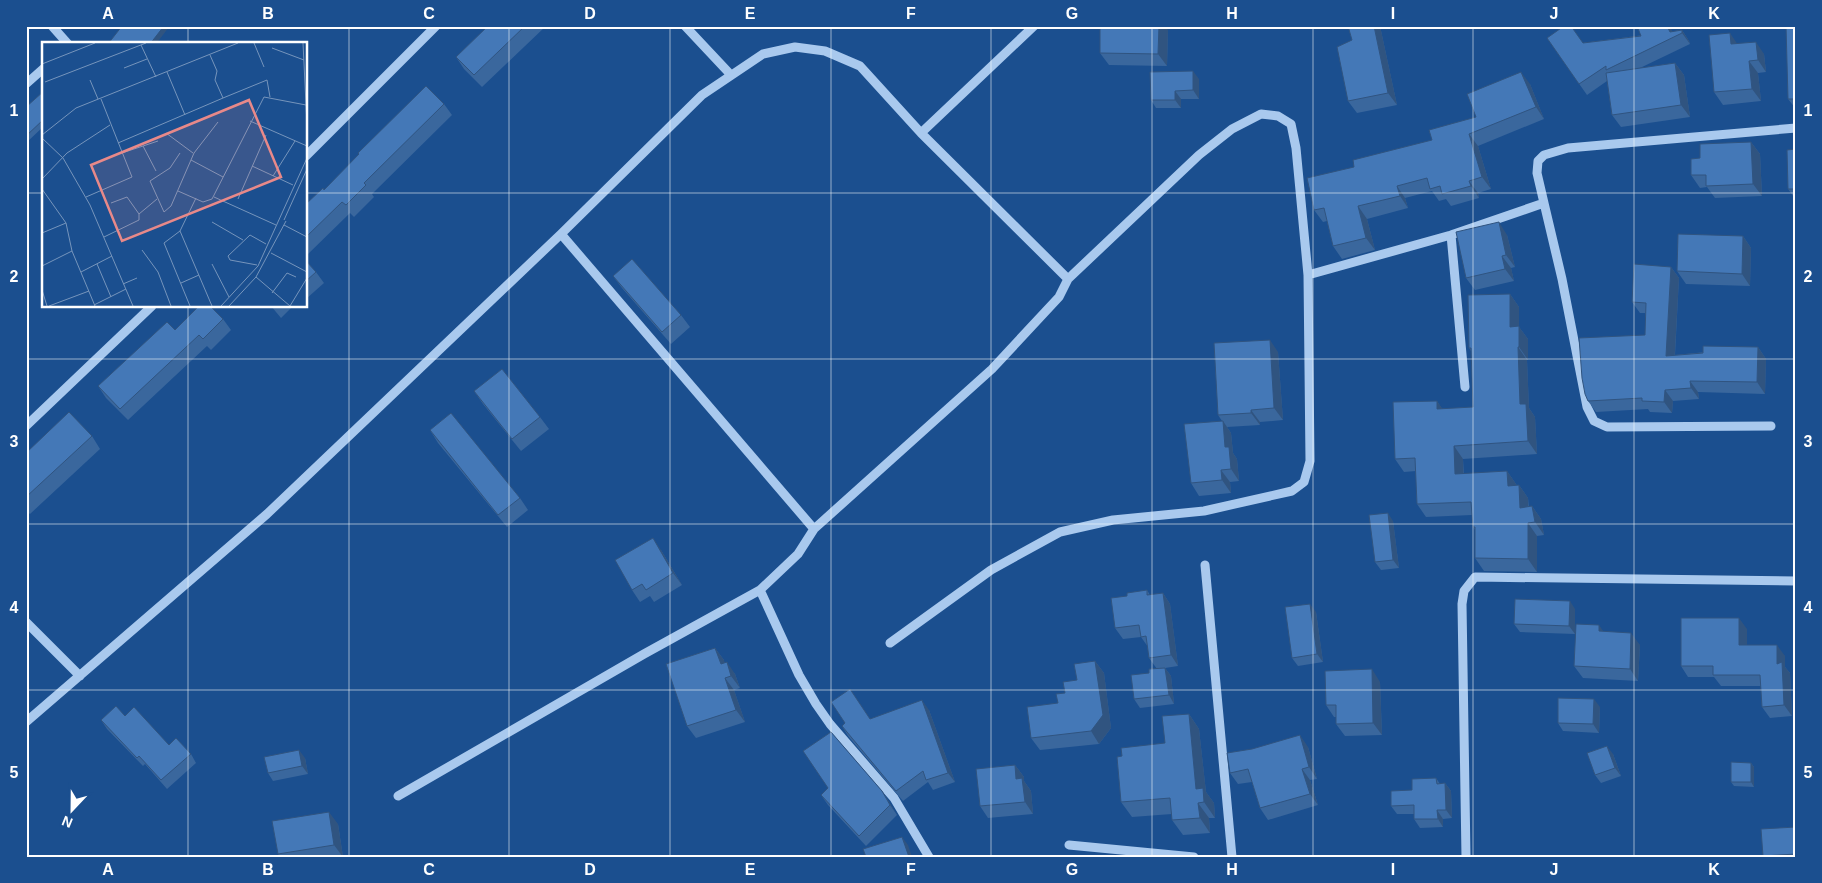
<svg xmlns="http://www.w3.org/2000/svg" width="1822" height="883" viewBox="0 0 1822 883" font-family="Helvetica,sans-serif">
<rect width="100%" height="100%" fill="#1b4f8f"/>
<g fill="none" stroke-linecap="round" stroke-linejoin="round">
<path stroke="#a9c9ee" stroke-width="9" d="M52,26l16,18
M685,26l46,49
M26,84l18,-16
M921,133l113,-107
M306,156l130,-130
M1544,203l18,76 25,128 7,14 13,6 164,-1
M561,234l253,295
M1451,235l14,152
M1308,275l143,-40 93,-32 -7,-30 1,-12 6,-6 24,-7 228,-20
M26,426l126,-120
M1205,565l27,292
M760,590l39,85 17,29 14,20 64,74 35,59
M26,622l54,54
M26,722l241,-208 294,-280 141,-139 61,-41 32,-7 30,4 35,15 61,67 147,146
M398,796l246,-142 116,-64 38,-36 16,-25 178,-160 67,-72 9,-18 131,-124 33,-26 29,-15 17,2 13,8 5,24 12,127 2,186 -6,21 -12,9 -88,20 -91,9 -53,12 -69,38 -101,73
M1069,845l125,12
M1466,857l-4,-253 2,-13 11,-14 321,4"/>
</g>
<path fill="#3a679d" d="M488,26h58l-64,61 -18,-18 -8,-12z
M1348,26h32l17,79 -40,8 -9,-12 4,-61z
M1796,26v83l-8,-10z
M1168,30l-1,36 -58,-1 -9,-12z
M1682,30l7,11 1,3 -50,24 35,-5 9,12 6,42 -69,10 -9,-12 -5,-34 -20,14 -40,-57 36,5z
M1737,44l27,10 2,18 -8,1 3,28 -38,4 -9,-13z
M1199,79v20h-18v9h-25l-5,-8z
M1530,84l14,35 -66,27 13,43 -13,4 1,5 -28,8 -5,-7 -7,2 -7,-10 -27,7 3,10 -41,11 8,31 -33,9 -9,-13 -6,-25 -4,1 -9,-12 40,-43 78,-27 44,-23z
M44,91v35l-18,17v-36z
M444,104l8,11 -80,79 2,3 -20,20 -4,-4 -44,43v-52l18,-14z
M1751,142l9,12 2,42 -47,2 -8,-11 -7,1 -9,-13 9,-17z
M1796,149v51l-8,-11z
M1507,235l8,32 -4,1 3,13 -39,9 -9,-12z
M1743,236l8,12 -1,38 -64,-2 -9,-13z
M306,261l10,11 8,11 -18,16z
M1671,267l8,11 -4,77 83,-8 8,12 -1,35 -67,-2 1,7 -26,2 -1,12 -22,-1 -2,-3 -52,3 -8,-11 57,-66v-22h-5l-8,-11z
M613,276l68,39 9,12 -19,17 -49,-56z
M1510,294l9,13v20l9,12v21h-1l2,48 6,9 2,37 -74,5 1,15 43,-3 9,13 1,2 2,-1 9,13 1,9 3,-1 9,13 3,16 -7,1v36l-53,-1 -9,-13v-28l-2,-3 -1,-12 -46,2 -9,-13 -1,-33 -12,1 -9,-13 42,-58 5,8 31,-2 -2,-56 -2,-3z
M271,306h22l-12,12z
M223,319l8,11 -20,20 -4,-4 -79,74 -22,-22 -8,-12 77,-56z
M1278,352l5,68 -23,2v3l-33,2 4,6 2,20 4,6 2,22 -9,1 1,11 -32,3 -8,-13 31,-62 -4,-6z
M474,391l66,26 9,12 -28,22 -38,-47z
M430,430l90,68 8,12 -21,17 -69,-84z
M92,436l8,13 -70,65 -4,-3v-58z
M1393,521l6,47 -18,2 -6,-8z
M661,550l21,35 -28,17 -4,-6 -10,6 -8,-12z
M1147,590l3,5 13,-2 7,11 8,62 -13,2 6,8 3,28 -34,4 -6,-9 15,-26 8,-4 -8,-11 -1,-11 -7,-10 -18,2 -8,-11 12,-32z
M1575,609v25l-55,-2 -6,-8z
M1316,612l7,50 -25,4 -6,-8z
M1747,629v16l38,11v11l5,6 2,43 -22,2 -8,-11 -1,-21h-40l-7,-9h-26l-7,-11z
M1604,632l36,13 -2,36 -55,-3 -9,-12z
M715,648l9,12v2l11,12 5,14 -6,2 11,32 -49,16 -9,-12z
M1095,661l9,12 7,55 -12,16 -59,6 -9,-12 34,-45z
M1380,682l2,53 -37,1 -9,-12v-7h-2l-8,-12z
M850,689l20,30 59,-9 26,72 -22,8 -5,-8 -25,19 -55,-65 -6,-10 3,-3z
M1600,707l-1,26 -36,-2 -5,-8z
M1189,714l10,15 7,63 8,11 1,15h-6l1,15 -27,2 -11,-15v-6l-40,3 -11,-15 1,-46 43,-13z
M125,716l44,29 22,9 5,9 -29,26 -22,-25 -2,2 -36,-37 -6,-9z
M1308,747l9,32 -7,1 8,25 -50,15 -8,-12 -8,-26 -14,2 -8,-11z
M1613,754l8,22 -20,7 -6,-8z
M305,758l3,16 -35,7 -5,-8z
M1751,763l3,4v20l-20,-1 -3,-4z
M1015,765l9,12v4l7,10 2,23 -45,4 -8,-12z
M1436,778l4,6 5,-1 6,8 1,27 -9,1v8l-23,1 -6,-9v-5h-17l-6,-8 21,-16z
M882,791l15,24 -31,31 -38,-41 -7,-10z
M338,824l5,33h-63l-2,-3z
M1796,827v30h-32l-1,-1z"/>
<path fill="#305480" d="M164,26h4l1,1 -13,17h-6z
M1159,26h6l3,4 -1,36 -9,-12z
M1374,26h6l17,79 -9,-12z
M1667,26h3l5,11 -5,-5z
M1682,30l7,11 1,3 -8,-11z
M1730,33l8,12 -7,-1z
M1756,42l8,12 2,18 -8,-12z
M1749,61l9,12 3,28 -9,-12z
M1675,63l9,12 6,42 -9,-12z
M1193,71l6,8v20l-6,-9z
M1521,72l9,12 14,35 -8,-12z
M1175,91l6,8v9l-6,-8z
M1469,134l9,12 13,43 -9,-12z
M1751,142l9,12 2,42 -9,-12z
M1469,181l9,12 1,5 -8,-12z
M1397,186l8,12 3,10 -8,-12z
M1358,206l9,13 8,31 -9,-12z
M1499,222l8,13 8,32 -9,-12z
M1743,236l8,12 -1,38 -8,-12z
M1502,256l9,12 3,13 -9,-12z
M1671,267l8,11 -5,90 -8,-12z
M1510,294l9,13v20l9,12v21l-9,-13 -9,-20z
M1270,340l8,12 5,68 -9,-12z
M1518,347l9,13 2,48 6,9 2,37 -9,-13 -8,-37z
M1758,347l8,12 -1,35 -8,-12z
M1690,381l8,11 1,7 -8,-11z
M1665,390l8,11 -1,12 -8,-11z
M1437,401l9,13 -9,-5z
M1251,410l9,12v3l-9,-12z
M1223,421l8,12 2,20 4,6 2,22 -8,-12 -6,-22z
M1454,446l9,13 1,28 -9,-13z
M1221,470l9,12 1,11 -9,-13z
M1507,471l9,13 1,15 -9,-13z
M1519,485l9,13 1,23 -9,-13z
M1532,506l9,13 3,16 -9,-13z
M1388,513l5,8 6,47 -6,-8z
M1528,523l9,13v36l-9,-13z
M653,538l8,12 21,35 -9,-12z
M1163,593l7,11 8,62 -7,-11z
M1570,601l5,8v25l-6,-8z
M1310,604l6,8 7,50 -6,-8z
M1739,618l8,11v27l-8,-11z
M1599,625l9,13 -9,-7z
M1631,633l9,12 -2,36 -8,-12z
M1777,645l8,11v11l5,6 2,43 -8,-11 -7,-41z
M715,648l9,12 5,16 -8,-12z
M1095,661l9,12 7,55 -12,16 -8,-13z
M727,662l8,12 5,14 -9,-12z
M1165,668l6,8 3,28 -5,-9z
M1372,669l8,13 2,53 -9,-12z
M725,678l9,12 11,32 -9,-12z
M1594,699l6,8 -1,26 -6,-9z
M922,700l7,10 26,72 -7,-9z
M1189,714l10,15 7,63 8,11 1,15 -11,-16 -8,-13z
M1300,735l8,12 9,32 -8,-12z
M1607,746l6,8 8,22 -6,-8z
M299,750l6,8 3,16 -6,-8z
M1751,763l3,4v20l-3,-5z
M1015,765l9,12v4l7,10 2,23 -8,-12 -9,-23z
M1302,769l8,11 8,25 -8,-11z
M1445,783l6,8 1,27 -6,-8z
M882,791l7,11 8,13 -7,-10z
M1198,803l11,15 1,15 -10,-15z
M1437,810l6,9v8l-5,-8z
M329,812l9,12 5,33 -9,-12z
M902,837l6,8 4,12h-3z"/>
<path fill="#4478b7" stroke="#305480" d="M122,26h42l-14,18h-42z
M488,26h37l-51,49 -18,-18z
M1100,26h59l-1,28 -58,-1z
M1348,26h26l14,67 -40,8 -11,-54 15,-7z
M1564,26h7l12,17 58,-7 -4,-10h30l3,6 12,-2v3l-76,37v-4l-27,18 -32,-46z
M1786,26h10v73h-8z
M1730,33l1,11 25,-2 2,18 -9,1 3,28 -38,3 -5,-57z
M1675,63l6,42 -69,10 -6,-42z
M1193,71v19l-18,1v9h-24l-1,-28z
M1521,72l15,35 -67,27 13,43 -13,4 2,5 -29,8 -2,-8 -10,3 -3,-11 -30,8 3,10 -42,10 8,32 -33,8 -9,-38 -10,2 -7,-32 47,-11 -1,-7 79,-20 -3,-10 47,-13 -9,-23z
M426,86l18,18 -80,79 2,2 -20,20 -4,-3 -36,35v-33l17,-16 1,2 35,-36 -1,-1z
M44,91v28l-18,17v-29z
M1751,142l2,42 -47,2v-11h-15v-16l9,-1v-14z
M1796,149v40h-8l-1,-39z
M1499,222l7,33 -4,1 3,13 -39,9 -10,-46z
M1678,234l65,2 -1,38 -65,-3z
M632,259l49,56 -19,17 -49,-56z
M306,261l10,11 -10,9z
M1634,264l37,3 -5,89 37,-3v-7l55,1 -1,35 -67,-1 1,7 -26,2 -1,12 -22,-1v-3l-54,3 -3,-7 -3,-16 -3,-40 66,-3 1,-32 -14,-1z
M1510,294v33l9,-1v21h-1l2,57h6l2,37 -74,5 1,28 52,-3 1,15 11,-1 1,23 12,-2 3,16 -7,1v36l-53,-1v-31h-2l-2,-25 -54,2 -2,-46 -20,1 -2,-57 44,-1v8l36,-2 -2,-59h-2l-1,-53z
M199,306h11l13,13 -20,20 -4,-4 -79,74 -22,-23 69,-64 8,8z
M1270,340l4,68 -23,2v3l-33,2 -4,-72z
M502,369l38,48 -28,22 -38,-48z
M69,412l23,24 -66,61v-44z
M451,413l69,85 -22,17 -68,-85z
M1223,421l2,26h4l2,22 -10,1 1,10 -31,3 -7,-59z
M1388,513l5,47 -18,2 -6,-47z
M653,538l20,35 -27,17 -4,-6 -10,6 -17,-30z
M1147,590v5l16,-2 8,62 -22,3 -3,-22 -5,1 -2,-12 -24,3 -4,-30 16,-2v-3z
M1515,599l55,2 -1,25 -55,-2z
M1310,604l7,50 -25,4 -7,-51z
M1681,618h58v27h38v19l5,-2 2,43 -22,2 -2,-32h-47v-9h-32z
M1576,624l23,1v6l32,2 -1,36 -56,-3z
M715,648l6,16 6,-2 4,14 -6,2 11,32 -49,16 -21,-62z
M1095,661l8,54 -12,16 -60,7 -4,-31 31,-4 -2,-9 9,-1 -2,-11 14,-2 -3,-16z
M1165,668l4,27 -35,4 -3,-24 18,-2v-4z
M1372,669l1,54 -37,1v-19h-10l-1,-34z
M850,689l20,30 52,-19 26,73 -22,7 -3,-9 -27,20 -54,-65 3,-3 -14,-21z
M1558,698l36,1 -1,25 -35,-1z
M116,706l9,10 9,-9 35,38 7,-7 15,16 -30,26 -22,-24 -2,2 -36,-38z
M1189,714l7,75 7,-1 1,14 -6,1 2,15 -28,2 -2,-22 -49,4 -4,-45 5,-1 -1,-8 44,-5 -3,-27z
M831,732l51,59 8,14 -31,31 -38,-41 7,-7 -25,-37z
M1300,735l9,32 -7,2 8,25 -50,14 -12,-39 -18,4 -3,-20 25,-4z
M1607,746l8,22 -20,7 -8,-22z
M299,750l3,16 -34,7 -4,-16z
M1731,762l20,1v19h-20z
M1015,765l1,14 6,-1 3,24 -45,4 -4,-37z
M1436,778l1,6 8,-1 1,27h-9l1,9h-24v-14l-23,1v-15l21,-1v-11z
M329,812l5,33 -56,9 -6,-33z
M1796,827v27l-33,2 -2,-27z
M902,837l7,20h-43l-3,-8z"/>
<path fill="none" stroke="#fff" stroke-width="1" stroke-opacity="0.55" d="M188,26v18M349,26v831M509,26v831M670,26v831M831,26v831M991,26v831M1152,26v831M1313,26v831M1473,26v831M1634,26v831M26,193h18M306,193h1490M188,306v551M26,359h1770M26,524h1770M26,690h1770"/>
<g transform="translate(42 42)">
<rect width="265" height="265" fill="#1b4f8f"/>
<path fill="none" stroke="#7695bc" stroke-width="1" d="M212,1l10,24M261,1l4,82M99,3l15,32M230,6l32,12M0,22l53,-21M82,26l23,-9M125,30l18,43M48,38l8,19M3,40l101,-39M181,56l44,-18 3,17M208,79l57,25M124,91l27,20M0,93l34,-27 162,-65M0,96l21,20 27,47 43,101M76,101l105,-45 -8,-18 2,-9 -7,-16M101,104l13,25M80,111l36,-12M138,111l-10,15 -20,13 14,31 7,-6 23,-53 24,-31M149,118l32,17M210,124l41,19M231,134l22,-35M0,137l25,-26 43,-28M0,147l24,34 6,28 23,55M136,149l25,11 9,-3 52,-102 42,8M44,155l46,-20 -31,-78M172,155l62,28M196,157l28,-64M69,161l16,-6 12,17M242,178l23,-51M170,180l31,18M242,183l23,12M138,189l32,75M0,191l24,-10M62,195l35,-17v-6l18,-15M100,208l16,22 13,34M229,211l36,19M55,222l14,33M170,222l17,33M215,223l-27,-5 -2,-4 22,-21 16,9M0,224l30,-15M39,230l31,-16M214,235l34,29M139,241l18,-8M81,242l14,-6M0,248l5,16M230,251l15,-20 9,4M52,263l32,-16M7,264l40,-15M148,264l-26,-63 16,-12 16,-33M179,264l37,-40 49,-108M187,264l27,-29 30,-56M248,264l17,-28"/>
<path fill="#e88989" fill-opacity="0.15" stroke="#e88989" stroke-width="2.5" d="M207,58l32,77 -159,64 -31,-76z"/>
<rect width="265" height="265" fill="none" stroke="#fff" stroke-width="2.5"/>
</g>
<rect width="1822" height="883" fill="none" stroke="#1b4f8f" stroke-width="55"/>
<g transform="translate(72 810) rotate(202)" stroke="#1b4f8f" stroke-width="4" paint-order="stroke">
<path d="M0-4L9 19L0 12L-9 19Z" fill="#ffffff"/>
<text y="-8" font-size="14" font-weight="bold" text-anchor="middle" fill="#ffffff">N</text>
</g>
<rect x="28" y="28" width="1766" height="828" fill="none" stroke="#fff" stroke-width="2"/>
<g font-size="16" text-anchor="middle" font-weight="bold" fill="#fff">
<text x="108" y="19">A</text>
<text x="268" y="19">B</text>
<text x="429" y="19">C</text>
<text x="590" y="19">D</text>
<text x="750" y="19">E</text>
<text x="911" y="19">F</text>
<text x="1072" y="19">G</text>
<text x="1232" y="19">H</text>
<text x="1393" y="19">I</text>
<text x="1554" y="19">J</text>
<text x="1714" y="19">K</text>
<text x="14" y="116">1</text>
<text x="1808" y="116">1</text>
<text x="14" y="282">2</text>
<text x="1808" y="282">2</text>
<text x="14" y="447">3</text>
<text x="1808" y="447">3</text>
<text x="14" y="613">4</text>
<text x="1808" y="613">4</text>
<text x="14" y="778">5</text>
<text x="1808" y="778">5</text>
<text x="108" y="875">A</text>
<text x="268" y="875">B</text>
<text x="429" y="875">C</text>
<text x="590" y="875">D</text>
<text x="750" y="875">E</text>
<text x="911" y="875">F</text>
<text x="1072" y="875">G</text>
<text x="1232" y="875">H</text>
<text x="1393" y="875">I</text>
<text x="1554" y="875">J</text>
<text x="1714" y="875">K</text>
</g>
</svg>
